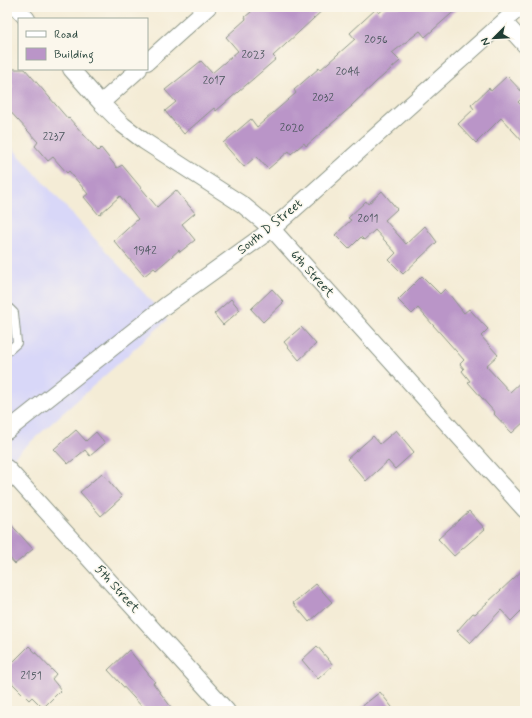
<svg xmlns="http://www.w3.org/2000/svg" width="532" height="718" viewBox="0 0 532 718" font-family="Mynerve,sans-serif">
<rect width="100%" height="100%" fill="#fbf7ec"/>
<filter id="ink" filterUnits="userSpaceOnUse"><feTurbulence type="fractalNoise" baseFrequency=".025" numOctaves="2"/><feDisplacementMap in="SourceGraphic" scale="8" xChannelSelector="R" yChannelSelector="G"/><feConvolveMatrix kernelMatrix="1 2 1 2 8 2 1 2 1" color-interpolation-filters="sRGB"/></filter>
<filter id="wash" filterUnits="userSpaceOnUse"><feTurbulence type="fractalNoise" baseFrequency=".012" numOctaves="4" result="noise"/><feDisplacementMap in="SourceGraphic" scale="16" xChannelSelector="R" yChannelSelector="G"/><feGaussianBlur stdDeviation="0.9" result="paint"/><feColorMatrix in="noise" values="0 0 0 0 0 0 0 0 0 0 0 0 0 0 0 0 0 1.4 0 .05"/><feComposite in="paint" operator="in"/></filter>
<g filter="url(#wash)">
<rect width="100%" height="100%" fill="#f4ecd6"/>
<path fill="#d8d7f8" d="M7,142l136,150 24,28 -160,143z"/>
<g id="blocks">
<path fill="#ba95c8" d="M257,7h69l-53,49 3,3 -60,52 -2,-3 -30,26 -19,-23 11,-9 -11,-12 36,-29 11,12 26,-22 -12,-14 20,-18 -1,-2z
M386,7h73l-34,30 -5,-6 -28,22 8,8 -24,21 -25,24h1l-46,40 -2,-3 -13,11 -2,-3 -21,18 -12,-13 -12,11 -21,-24 28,-24 6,8 39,-34 -2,-3 25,-22 1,2 35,-31 -5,-6 26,-24 3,4z
M7,69h18l43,50 1,-1 29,33 3,-3 16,20 5,-3 35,42 19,-17 19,23 -13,11 13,16 -15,12 -1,-2 -23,20 -2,-2 -10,8 -30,-35 24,-22 -18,-23 -21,19 -15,-18 4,-3 -19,-23 -2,2 -14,-16 -5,4 -13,-15 3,-4 -31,-34v-17l6,-5 -6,-7z
M507,76l18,19 -7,7 7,7v35l-24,-26 -25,25 -18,-19 16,-15 -3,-4 18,-17 2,3z
M382,191l15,18 -12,11 21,24 19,-18 12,16 -34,32 -14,-14 7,-7 -21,-23 -11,10 -3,-3 -12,12 -14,-14 16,-15 -3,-2 18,-17 2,3z
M422,276l18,18 5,-5 19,24 5,-4 19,20 -7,7 17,19 -12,11 24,26 15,-14v43l-13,12 -18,-19 1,-1 -27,-31 2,-1 -8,-10 2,-2 -4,-5 4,-4 -46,-52 -6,6 -14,-14z
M272,289l12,13 -21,20 -12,-13z
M231,299l9,11 -17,15 -9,-11z
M301,327l15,17 -17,16 -15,-18z
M76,430l10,11 10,-9 9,11 -15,13 -5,-6 -17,14 -14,-15z
M396,430l18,22 -19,17 -7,-8 -22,20 -19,-22 26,-23 7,8z
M102,473l20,24 -21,19 -21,-24z
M469,511l16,18 -31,27 -16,-17z
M7,520l26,29 -18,15 -8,-9z
M525,568v39l-14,14 -10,-11 -31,33 -13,-12 16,-18 2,1z
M316,584l16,18 -23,20 -16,-19z
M29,646l27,28 -4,5 9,11 -18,18 -11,-11 -3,3 -22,-22v-10z
M317,646l16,19 -15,14 -16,-19z
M129,650l26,32 -2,1 21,28h-28l-38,-41z
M380,692l15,19h-39z"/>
</g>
</g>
<g filter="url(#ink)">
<use href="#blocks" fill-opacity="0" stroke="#8a9485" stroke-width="1"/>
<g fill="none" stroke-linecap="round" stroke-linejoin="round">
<defs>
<path id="service" d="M7,306l7,7 3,30 -10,9"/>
<path id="minor" d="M16,7l11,12
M504,22l21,23
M147,62l61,-55
M71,69l30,34 22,22 21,16 99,64 29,24 253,281
M101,103l38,-34
M7,431l158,-125 107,-77 248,-222
M7,468l220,243"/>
</defs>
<use href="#service" stroke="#8a9485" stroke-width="10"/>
<use href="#minor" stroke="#8a9485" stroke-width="18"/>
<use href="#service" stroke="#fff" stroke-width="8"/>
<use href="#minor" stroke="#fff" stroke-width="16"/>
</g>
</g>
<g text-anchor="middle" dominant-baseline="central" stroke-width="3" stroke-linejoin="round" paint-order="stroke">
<g font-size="11" fill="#465359">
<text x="376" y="40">2056</text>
<text x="253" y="55">2023</text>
<text x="348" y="72">2044</text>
<text x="214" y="81">2017</text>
<text x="323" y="98">2032</text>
<text x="292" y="128">2020</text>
<text x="54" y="137">2237</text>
<text x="368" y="219">2011</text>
<text x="145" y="251">1942</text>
<text x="31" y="676">2151</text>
</g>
<g font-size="13" fill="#1f3d34" stroke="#fbf7ec">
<text transform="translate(270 227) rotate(-39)">South D Street</text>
<text transform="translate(312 274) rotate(48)">6th Street</text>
<text transform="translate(117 589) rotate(48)">5th Street</text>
</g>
</g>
<rect width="532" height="718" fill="none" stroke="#fbf7ec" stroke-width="24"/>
<rect x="18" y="18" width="130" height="52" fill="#fbf7ec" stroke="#a3ada2"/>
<rect x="26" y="31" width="20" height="6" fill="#ffffff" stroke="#a3ada2"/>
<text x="54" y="38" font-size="12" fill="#1f3d34">Road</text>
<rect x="26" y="48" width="20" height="12" fill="#ba95c8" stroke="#a3ada2"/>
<text x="54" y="58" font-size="12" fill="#1f3d34">Building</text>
<g transform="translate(494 38) rotate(246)" stroke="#fbf7ec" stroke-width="3" paint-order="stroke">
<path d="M0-3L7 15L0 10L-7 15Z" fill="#1f3d34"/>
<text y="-6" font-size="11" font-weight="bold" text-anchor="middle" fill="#1f3d34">N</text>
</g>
</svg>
